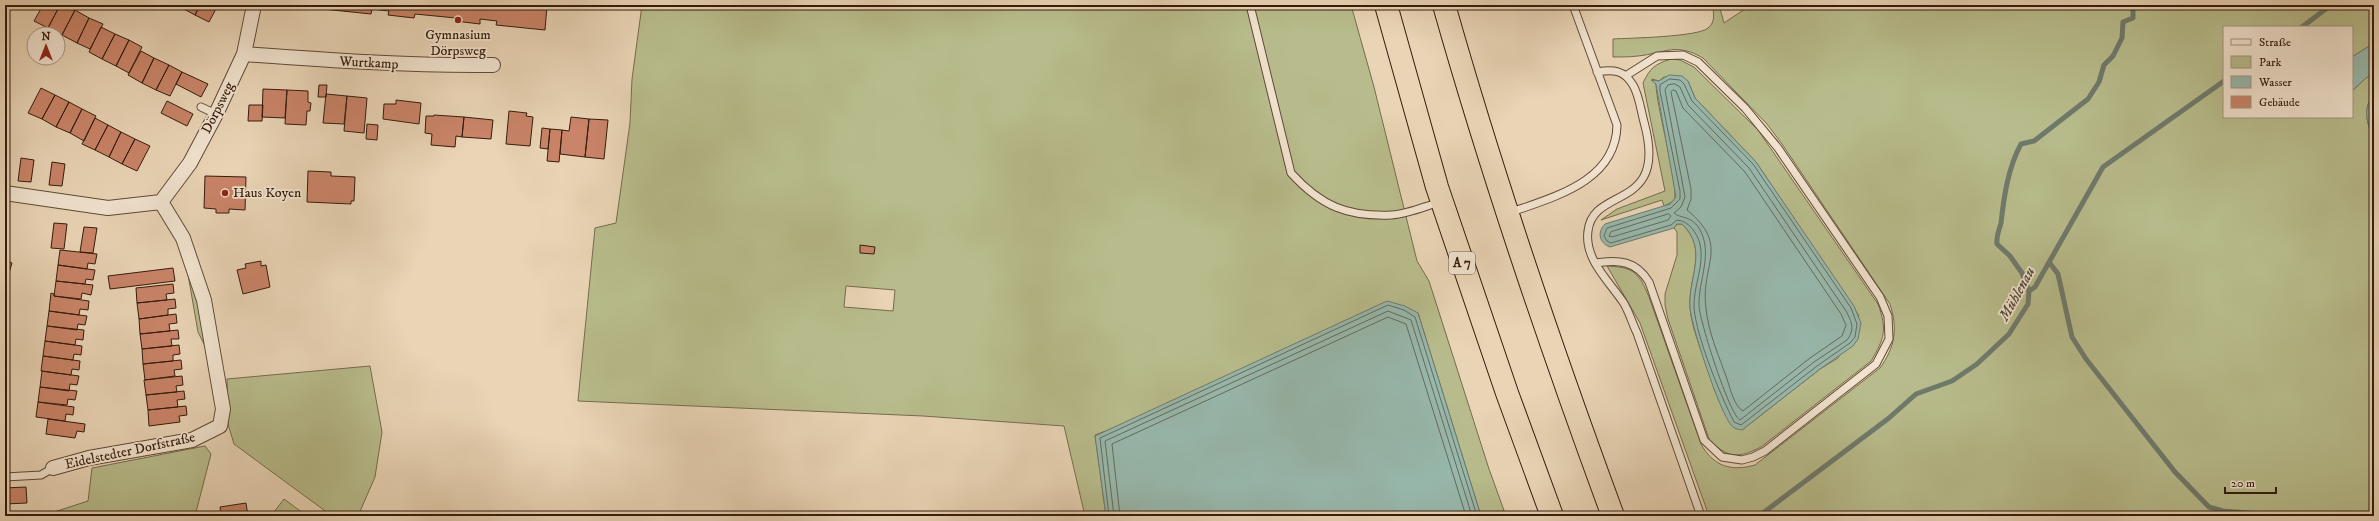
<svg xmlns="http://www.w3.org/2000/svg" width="2379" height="521" viewBox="0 0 2379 521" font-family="'IM FELL DW Pica',serif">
<rect width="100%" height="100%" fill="#e9d4b5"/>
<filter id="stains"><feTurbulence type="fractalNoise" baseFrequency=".005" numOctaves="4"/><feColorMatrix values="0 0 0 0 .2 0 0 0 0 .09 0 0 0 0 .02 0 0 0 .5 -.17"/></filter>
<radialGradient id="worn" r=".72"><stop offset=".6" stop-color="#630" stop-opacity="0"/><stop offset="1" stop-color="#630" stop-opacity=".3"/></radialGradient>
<path fill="#b8bc8c" stroke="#766c4c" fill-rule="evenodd" d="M642,5h709l23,82 43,174 12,20 60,188 17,47h-25l-63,-203 -323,122 11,81h-21l-21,-90 -141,-10 -345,-15 17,-173 21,-5 14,-100 2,-44zM846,286l49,4 -2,21 -49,-4z
M1713,5h6l5,18 27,-18h623v38l-22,14v-30h-128v90h128v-26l14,-13 8,-5v24c-12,7 -7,30 0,40v379h-665l-69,-193 -33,-57c27,1 32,7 42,31l52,147c12,22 30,28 54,21l125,-97c15,-21 18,-39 10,-64l-108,-160 -15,-20 -64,-66c-28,-16 -37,-5 -65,-2 -8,1 -17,1 -25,1v-18c17,-1 85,-2 95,-11 8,-6 5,-15 5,-23z
M1671,59l9,1 14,7 64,63 120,174c9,25 7,34 -7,57l-110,86c-23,12 -35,11 -52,-8l-41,-120 -3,-14v-11l12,-39v-23l-3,-4 3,-4h5c27,26 6,52 8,84 2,22 12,44 19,64 3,9 5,19 9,26 6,11 16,22 24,32l78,-61 18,-11 21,-42 -103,-154 -61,-64 -7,-17 -24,-4 -5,4 -7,-2 4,5c0,22 24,106 18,117l-10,5 -2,-6 -61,20 16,-11 48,-18 -22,-108c7,-15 12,-19 28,-24z
M187,269l12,37 6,40 -7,-14z
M370,366l12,66 -7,45 -17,39h-26l-98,-72 -6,-20 -1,-45z
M205,446l6,8 -16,62h-190v-3h46l37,-12 4,-33z
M284,499l23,17h-36z"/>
<path fill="#97b8ac" stroke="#6f7a6c" d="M2374,43v30l-8,5 -14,13v-34z
M1669,75l13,1 6,5 7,17 61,64 98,144 7,17 -3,16 -5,7 -33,23 -78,61c-4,-1 -8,-1 -11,-5 -12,-15 -39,-97 -41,-117 -2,-32 19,-58 -8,-84h-5l-3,4 -64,19c-11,-4 -13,-15 -5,-23l65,-20 6,-7 -20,-113 -5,-4 8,1z
M2374,97v40c-7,-10 -12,-33 0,-40z
M1387,301l18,5 13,7 63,203h-375l-11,-80z"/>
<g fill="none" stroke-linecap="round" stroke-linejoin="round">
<path stroke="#666a5c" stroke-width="1" d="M1670,79l10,1 4,4 8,17 61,63 98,144 6,16 -2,13 -5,6 -33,23 -76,59 -7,-3c-14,-28 -37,-83 -40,-114 -1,-22 11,-43 6,-64 -3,-11 -11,-23 -23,-24l-6,5 -60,18 -4,-2 -3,-5 3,-8 64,-20 9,-9v-8l-20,-100v-6z
M1675,84l5,3 8,18 61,63 97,143c6,11 9,19 1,29l-33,22 -74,58c-11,-6 -40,-98 -41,-114 -1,-26 15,-53 0,-78 -9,-13 -18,-9 -25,-15l7,-6 4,-10 -20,-107 3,-5z
M1673,90l3,1 7,17 62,64 96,142 5,11 -4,11 -32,22 -67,53c-9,-5 -13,-23 -16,-32 -8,-23 -19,-47 -21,-71 -6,-43 25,-62 -19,-98l4,-11v-10l-20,-97z
M1669,214l2,2 -3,4 -56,17 -3,-1 2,-4z
M1109,516l-9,-78 288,-133 16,5 11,7 62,199
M1114,516l-9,-75 283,-130 23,9 61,196
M1120,516l-8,-72 276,-127 18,7 60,192"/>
<path stroke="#6f7a6c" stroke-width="5" d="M2302,27l29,-22
M2049,262l9,12 14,63 14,22 89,113 34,35 14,4 63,5
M2029,291l-7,-18 -12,-17 -13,-12c-1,-9 2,-13 4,-21 3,-27 7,-55 20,-79l13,-3 54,-42 11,-17 5,-17 9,-9 9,-18 1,-16 10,-4v-10l3,-3
M1759,516l130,-98 27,-24 36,-13 25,-17 32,-30 19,-30 1,-13 6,-4 68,-120 121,-86"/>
</g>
<path fill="#ca8469" stroke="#341c0c" d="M43,5h17l-12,23 -14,-7z
M60,5l15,5 -13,25 -14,-7z
M183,5h17l-5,10 -13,-7z
M200,5h18l-9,17 -14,-7z
M323,5h214l10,1 -2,24 -49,-5 1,-4 -17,-2v5l-25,-3 1,-3 -41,-4 -1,4 -26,-3 1,-4 -17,-2 -1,5 -48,-5z
M75,10l14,8 -12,25 -15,-8z
M89,18l14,6 -13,25 -13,-6z
M101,27l14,7 -13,25 -13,-7z
M115,34l14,6 -13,26 -14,-7z
M129,40l13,7 -13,26 -13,-7z
M141,51l13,7 -12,25 -14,-8z
M154,58l15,7 -13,25 -14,-7z
M169,65l13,7 -12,24 -14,-6z
M182,72l26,12 -7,13 -25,-13z
M319,85h8l-1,12h-8z
M41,88l14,7 -13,24 -14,-6z
M263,89l24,1 -2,28 -23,-1z
M287,90l21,1v11l3,1 -1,8h-3l-1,14 -21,-1z
M326,94l21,2 -3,28 -21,-1z
M55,95l14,7 -13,25 -14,-8z
M347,96l20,2 -3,35 -20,-2z
M396,100l25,3 -2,21 -36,-5 1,-15h12z
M167,101l26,13 -6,12 -26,-13z
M69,102l13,7 -12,24 -14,-6z
M249,105h14l-1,16h-14z
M82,109l14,7 -12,25 -14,-8z
M509,111l18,2 -1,3 7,1 -3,29 -24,-2z
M434,115l30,2 -2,20 -6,-1 -1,11 -24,-2 1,-11 -7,-1 1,-17h8z
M464,117l29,3 -2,19 -29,-2z
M571,117l18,2 -4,38 -25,-3 2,-24 7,1z
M95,118l13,7 -13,25 -13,-6z
M589,119l19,1 -4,39 -19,-2z
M367,124l11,1 -1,15 -11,-1z
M108,125l13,7 -12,25 -14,-7z
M542,128l8,1 -2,20 -8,-1z
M550,129l12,1 -3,32 -12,-1z
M121,132l14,7 -13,25 -13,-7z
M135,139l15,7 -13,25 -15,-7z
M21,158l13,2 -3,22 -13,-1z
M52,162l13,2 -3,22 -13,-1z
M308,171l23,1v4l24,1 -1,24h-3v3l-44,-2z
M205,176l41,1 -1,33 -16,-1v4h-13v-4l-12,-1z
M54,223l13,1 -3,25 -13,-1z
M84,227l13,1 -4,25 -13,-1z
M860,245l15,2 -1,7 -14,-1z
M60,250l37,4 -2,10 -7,-1 -1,6 -29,-4z
M5,260l7,3 -6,20h-1z
M261,261v5l5,-1 4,22 -27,7 -6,-24 9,-2 -1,-4z
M58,265l37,5 -2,10 -7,-1 -1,5 -29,-3z
M173,268l2,13 -65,8 -2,-13z
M56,281l37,4 -2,10 -9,-2 -1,6 -27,-3z
M173,284l1,9 -8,1 1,6 -30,3 -1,-15z
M51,293l3,1v2l35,5 -1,9 -8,-1 -1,6 -30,-4z
M175,299l1,9 -8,1v6l-29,4 -2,-16z
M49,311l38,5 -2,9 -7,-1 -1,6 -30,-4z
M176,314l1,9 -8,1 1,7 -30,3 -1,-15z
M47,326l37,4 -1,10 -7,-1 -1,6 -30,-4z
M178,330l1,9h-8l1,7 -30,3 -2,-15z
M45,341l37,5 -1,9 -7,-1 -1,6 -30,-4z
M179,345l1,9 -7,1v6l-30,3 -1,-15z
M43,356l37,5 -1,9 -7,-1 -1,6 -30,-4z
M181,360l1,9 -8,1 1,6 -30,4 -2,-16z
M42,371l37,5 -2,9 -7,-1 -1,7 -29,-4z
M182,376l1,9 -7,1 1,6 -31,3 -2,-15z
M40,387l37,4 -2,9 -7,-1 -1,6 -29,-3z
M184,391l1,8 -8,1 1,7 -30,3 -2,-15z
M38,402l36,5 -1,8 -7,-1 -1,7 -29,-4z
M186,406l1,9 -8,1 1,6 -31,4 -1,-16z
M48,419l37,5 -1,8 -7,-1 -2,7 -29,-4z
M26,487l1,16 -22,1v-16z
M246,503l2,13h-27l-1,-9z"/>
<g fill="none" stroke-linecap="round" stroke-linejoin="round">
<defs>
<path id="lane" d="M1250,5l41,168c30,33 56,44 101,42 16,-1 34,-9 48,-13
M1597,72c16,-3 27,-2 36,13 6,10 8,26 11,37 25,90 -51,63 -56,109 -4,28 21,50 35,71 6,9 9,21 14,31l64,183
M201,107l15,7
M1509,213c44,-16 107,-31 108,-88l-44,-120
M1595,263c24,-4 41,-2 54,19l55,158 18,17 20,3 11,-3 12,-6 111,-87 13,-25 -1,-23 -8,-19 -102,-149 -33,-40 -47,-46 -15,-7 -26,1 -30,19
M5,477l36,-2 12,-7"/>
<path id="street" d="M244,54c83,6 166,12 249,11
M5,193l103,15 53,-6
M161,202l29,-39 26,-49 28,-60 10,-49
M53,468l36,-10 103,-18 28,-14 3,-17 -19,-109 -21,-62 -22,-36"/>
<path id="highway" d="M1386,5l51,182 70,206 45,123
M1444,5c49,173 107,343 169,511"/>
</defs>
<use href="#lane" stroke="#614a36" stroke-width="9"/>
<use href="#street" stroke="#614a36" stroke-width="16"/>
<use href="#highway" stroke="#341c0c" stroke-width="24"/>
<use href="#lane" stroke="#f1e3cf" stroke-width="7"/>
<use href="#street" stroke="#f1e3cf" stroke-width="14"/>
<use href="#highway" stroke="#e9d4b5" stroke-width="22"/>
</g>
<g fill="#8f2418" stroke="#f1e3cf" stroke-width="1.5">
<circle cx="458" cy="20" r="4"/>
<circle cx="225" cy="193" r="4"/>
</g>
<g text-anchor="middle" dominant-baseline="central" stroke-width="3.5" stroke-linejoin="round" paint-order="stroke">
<rect fill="#f1e3cf" stroke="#6d5846" stroke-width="1" x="1449" y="252" width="26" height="22" rx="3"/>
<g font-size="13" font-weight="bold" fill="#341c0c">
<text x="1462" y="263">A 7</text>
</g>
<g font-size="14" fill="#341c0c" stroke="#f1e3cf">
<text x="458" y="35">Gymnasium<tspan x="458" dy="16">Dörpsweg</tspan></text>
<text x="233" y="193" text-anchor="start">Haus Koyen</text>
</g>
<g font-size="14" fill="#341c0c" stroke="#f1e3cf">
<text transform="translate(369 63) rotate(3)">Wurtkamp</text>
<text transform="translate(218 108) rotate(-63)">Dörpsweg</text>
<text transform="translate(130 451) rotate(-12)">Eidelstedter Dorfstraße</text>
</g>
<g font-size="15" font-style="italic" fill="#524b3c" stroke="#f1e3cf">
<text transform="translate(2017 294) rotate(-61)">Mühlenau</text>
</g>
</g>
<rect width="2379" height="521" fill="none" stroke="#e9d4b5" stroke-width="20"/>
<rect x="6" y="6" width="2367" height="509" fill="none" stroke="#341c0c" stroke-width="2"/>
<rect x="10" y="10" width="2359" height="501" fill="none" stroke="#341c0c"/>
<rect x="2223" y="26" width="130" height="92" fill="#f1e3cf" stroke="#a59381"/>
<rect x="2231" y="39" width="20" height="6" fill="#f1e3cf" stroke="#a59381"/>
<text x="2259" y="46" font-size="12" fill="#341c0c">Straße</text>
<rect x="2231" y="56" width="20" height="12" fill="#b8bc8c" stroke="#a59381"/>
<text x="2259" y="66" font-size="12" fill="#341c0c">Park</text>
<rect x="2231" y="76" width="20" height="12" fill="#97b8ac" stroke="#a59381"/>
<text x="2259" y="86" font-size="12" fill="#341c0c">Wasser</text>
<rect x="2231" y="96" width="20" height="12" fill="#ca8469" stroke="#a59381"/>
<text x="2259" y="106" font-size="12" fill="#341c0c">Gebäude</text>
<g transform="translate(46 46)"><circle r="19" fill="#f1e3cf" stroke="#a59381"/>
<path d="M0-3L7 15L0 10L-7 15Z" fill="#8f2418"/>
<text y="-6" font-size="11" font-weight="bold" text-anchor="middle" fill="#341c0c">N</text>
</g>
<path d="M2225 487v6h51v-6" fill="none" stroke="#341c0c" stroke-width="2"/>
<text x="2231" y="487" font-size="12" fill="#341c0c" stroke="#f1e3cf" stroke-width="3" paint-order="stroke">20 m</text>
<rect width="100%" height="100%" filter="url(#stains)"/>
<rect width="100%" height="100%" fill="url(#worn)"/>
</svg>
